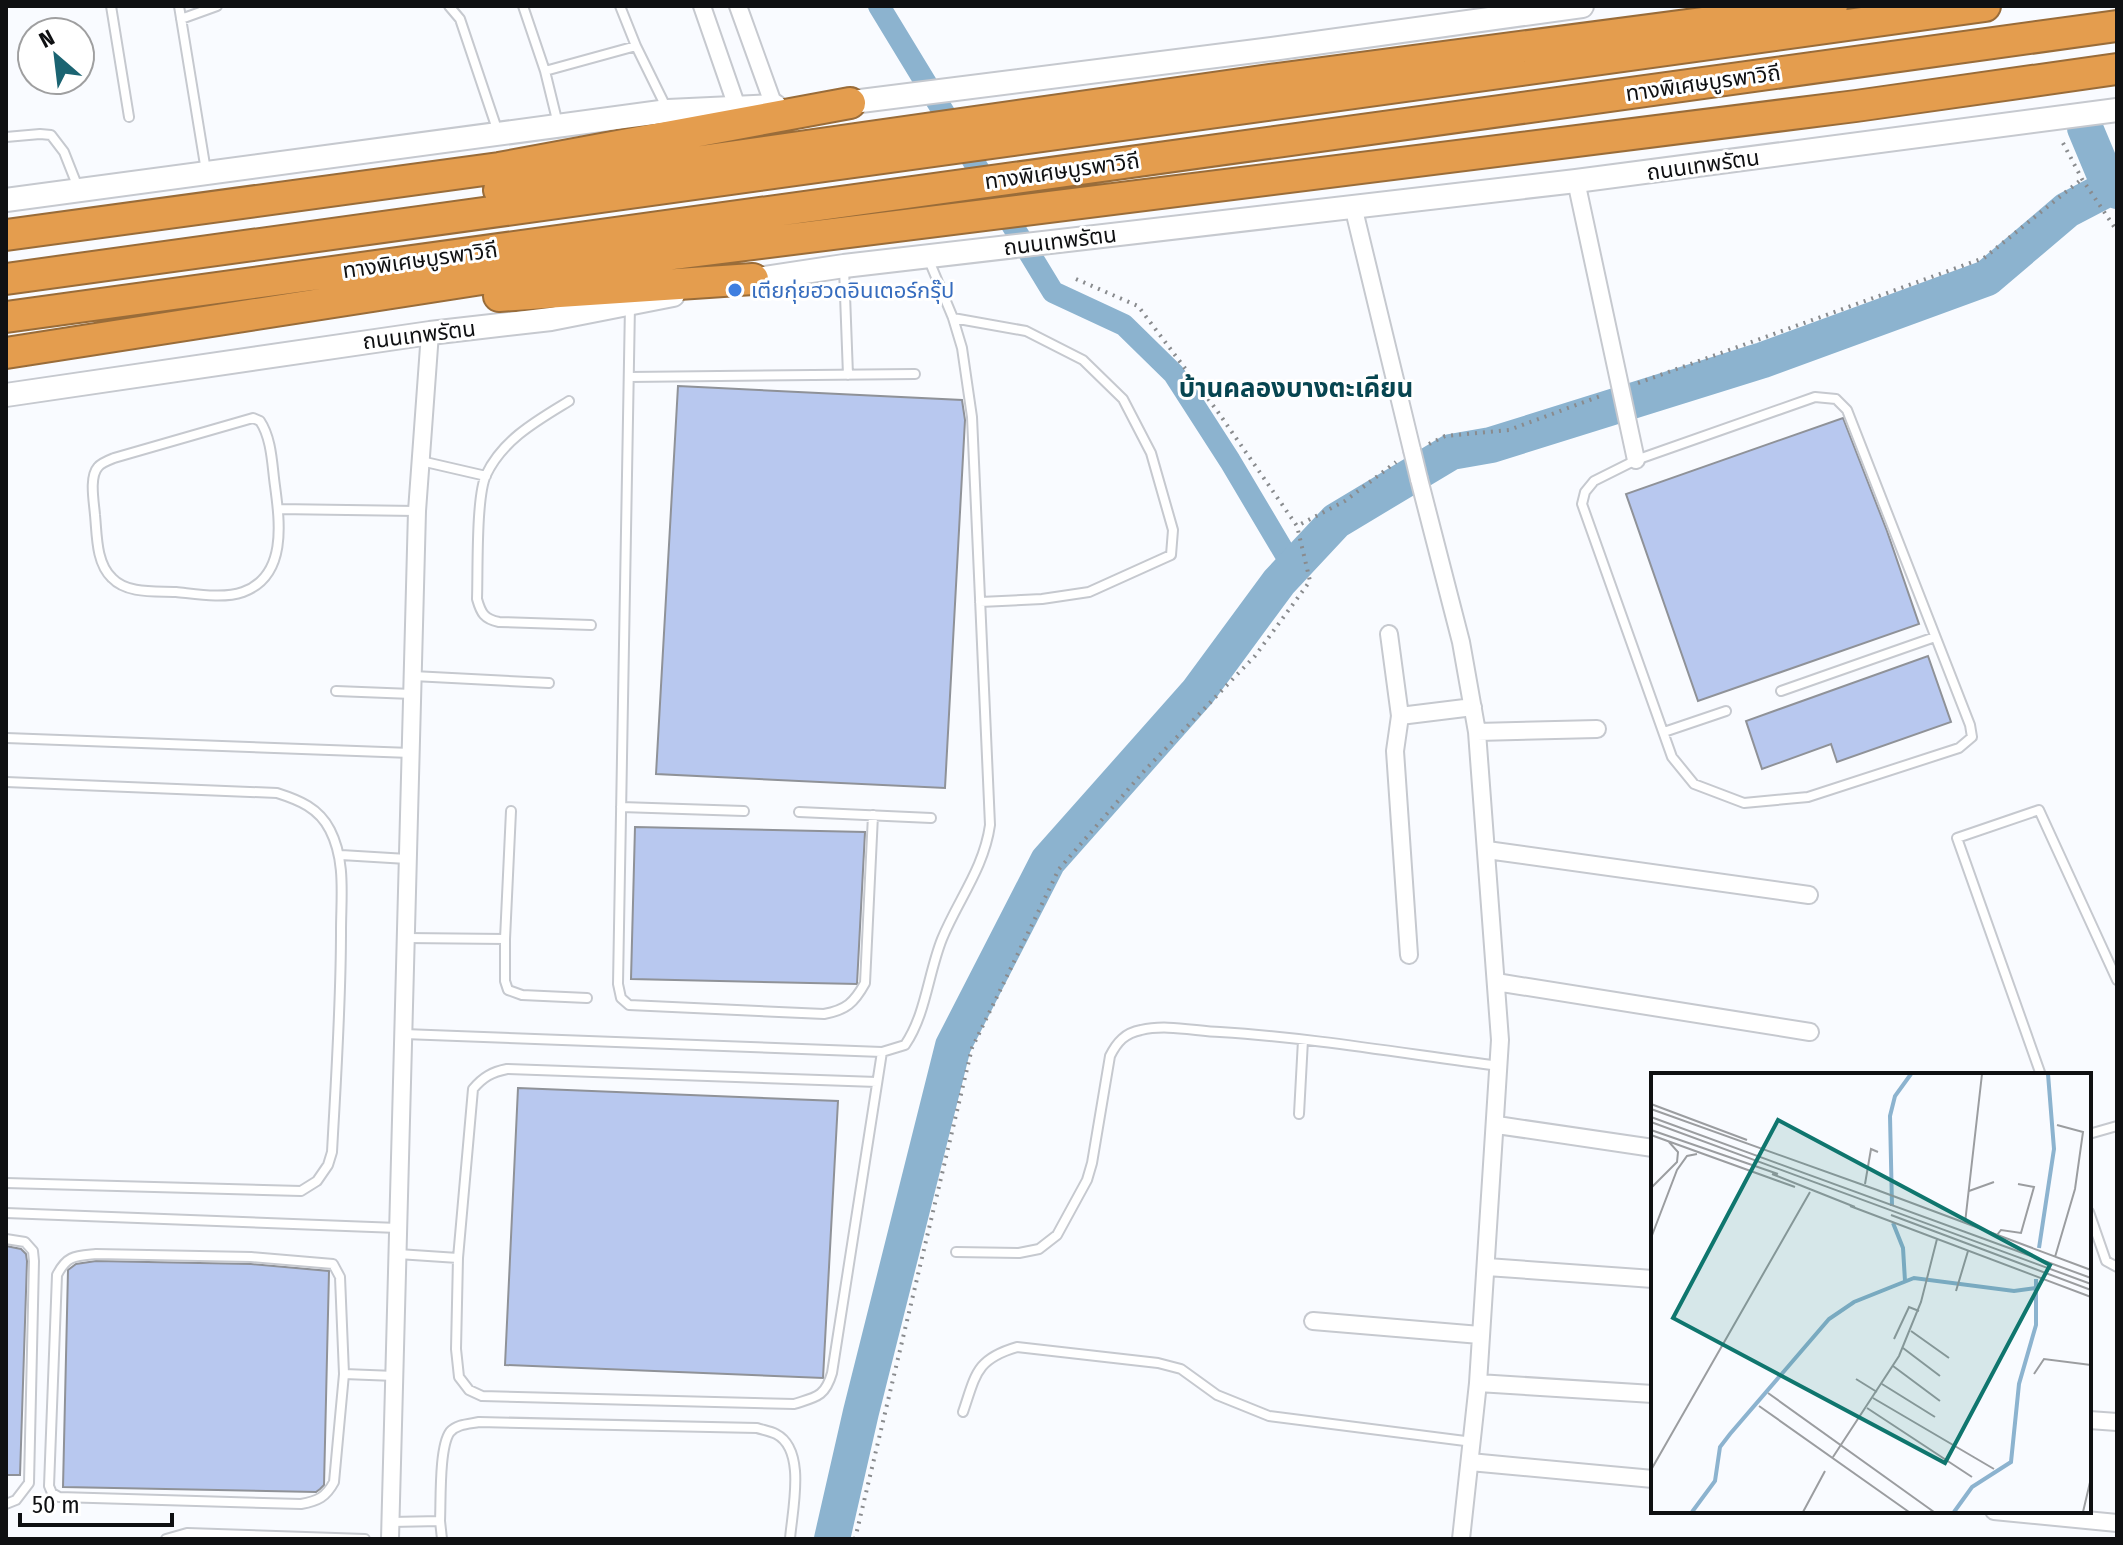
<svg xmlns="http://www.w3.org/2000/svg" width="2123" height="1545" viewBox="0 0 2123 1545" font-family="'Fira Sans Condensed','Noto Sans Thai',sans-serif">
<rect width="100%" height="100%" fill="#f9fbff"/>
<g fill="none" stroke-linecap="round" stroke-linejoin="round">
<path stroke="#8cb3cf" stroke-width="22" d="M879,6l174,286 71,33 50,49 56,87 63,106"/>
<path stroke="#8cb3cf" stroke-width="36" d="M2085,128l18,43 14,20
M832,1539l29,-127 92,-366 95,-185 150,-169 81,-110 57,-61 115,-69 40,-7 272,-85 224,-82 80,-68 46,-24"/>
</g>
<path fill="#b8c8ef" stroke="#8f9298" stroke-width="2" d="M678,386l284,14 3,20 -20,368 -289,-14z
M1843,418l44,113 32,93 -221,77 -72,-207z
M1928,656l23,66 -114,40 -6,-18 -69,25 -16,-48z
M635,827l230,5 -8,152 -226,-5z
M518,1088l320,13 -15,277 -318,-13z
M6,1246l15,3 5,5 1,7 -7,214h-14z
M96,1261l155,3 78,7 -5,214 -4,4 -4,3 -253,-5 5,-217 8,-6z"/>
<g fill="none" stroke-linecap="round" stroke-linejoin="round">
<defs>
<path id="lane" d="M111,6l18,111
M179,6l27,165
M449,6l11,13 38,113
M523,6l22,65
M620,6l16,40
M181,19l36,-13
M558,124l-13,-53 91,-25 31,63
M6,137l34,-3 11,1 13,17 15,38
M844,268l4,107
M630,305l-12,679 3,14 8,7 195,9c22,-4 30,-11 41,-31l8,-168
M953,318l73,13 57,29 40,39 28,54 22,77 -2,25 -82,37 -47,7 -62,3
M629,377l286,-3
M1815,397l21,2 11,11 123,315 2,12 -13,11 -151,49 -64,6 -50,-19 -22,-27 -90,-253 3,-12 9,-11 42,-21z
M569,401c-31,19 -66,38 -83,74 -10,22 -8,96 -9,124 4,14 7,20 22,23l92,3
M253,418l7,3c12,18 12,44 15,65 5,37 12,90 -32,106 -20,7 -47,2 -67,0 -21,-1 -49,2 -64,-14 -16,-15 -15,-43 -17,-63 -1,-13 -6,-38 3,-48 3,-4 11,-7 16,-9z
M421,461l65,15
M278,509l138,2
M413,676l136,7
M336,691l76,3
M1781,691l154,-54
M1664,732l62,-21
M6,738l405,15
M6,782l271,11c22,7 42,15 53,37 16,31 11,67 11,101 0,74 -5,147 -9,221l-4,13 -11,16 -16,10 -295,-8
M621,807l123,4
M799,812l132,6
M341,855l66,4
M406,938l99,1 6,-128
M505,939v42l3,9 14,5 65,3
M404,1034l478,18 23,-7c21,-31 23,-71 37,-106 16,-39 42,-71 48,-114l-18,-408 -10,-69 -9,-30 -25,-60
M2041,1075l-84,-237 82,-28 78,170
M877,1082l-370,-13c-15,3 -24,8 -34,20l-15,169 -2,91 3,28 10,13 13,6 312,8c22,-7 31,-7 38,-31l50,-321
M1299,1114l4,-74
M2089,1134l28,-8
M2089,1212l17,49 11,6
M6,1213l392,15
M6,1239l19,3 8,9 1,10 -5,222 -13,17 -10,4
M956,1252l63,1 20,-4 18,-14 30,-55 5,-17 18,-107c7,-14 15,-23 31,-26 25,-6 54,1 79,2 94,6 186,22 279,34
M96,1254l155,3 82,7 7,13 4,97 -10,108c-8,15 -16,19 -33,22l-242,-7 -7,-4 -3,-7 8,-211c10,-20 19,-19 39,-21z
M398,1254l60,4
M344,1374l51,2
M963,1412c13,-38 13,-53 54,-65l141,16 23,6 36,26 52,21 204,26
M440,1521l2,18
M391,1522l49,-1c1,-20 -1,-74 10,-89 7,-8 19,-8 29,-10l278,6c6,2 13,3 19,6 31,16 16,77 14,105
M166,1539l21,-6 178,6"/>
<path id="street" d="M702,6l35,101
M738,6l36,100
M1576,181l60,279
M1353,206l59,244
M1419,479l42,163 16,90 23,308 -22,343 -17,156
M1389,634l11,82
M1477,732l120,-3
M1487,850l322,45
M1409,955l-14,-204 5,-35 73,-9
M1496,982l314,50
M1497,1125l156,23
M1487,1267l166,12
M1313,1321l167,14
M1478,1383l175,11
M2089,1420l28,2
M1470,1462l183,17
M1994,1511l123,12
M390,1539l27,-1028 13,-178"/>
<path id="secondary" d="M837,104l435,-55 310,-43
M6,200l662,-89 107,-5
M738,282l106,-16 732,-85 541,-71
M6,395l424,-62 121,-14 122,-24"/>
<path id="highway" d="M499,190l778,-111 555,-73
M6,235l493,-67 351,-65
M6,279l1979,-273
M499,296l254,-17
M6,317l2111,-291
M6,353l507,-79 1343,-168 261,-37"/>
</defs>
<use href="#lane" stroke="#c6c9cf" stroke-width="12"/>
<use href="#street" stroke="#c6c9cf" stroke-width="20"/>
<use href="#secondary" stroke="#c6c9cf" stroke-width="26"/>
<use href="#highway" stroke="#996c39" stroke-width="34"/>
<path stroke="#898b8e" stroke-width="4" stroke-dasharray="2 6" stroke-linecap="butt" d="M2063,143l19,36 35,52
M1076,279l62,27 80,106 79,114 48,-25 51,-39
M1638,383l346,-125 98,-79
M1429,444l16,-8 64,-6 94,-35
M855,1539l117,-491 87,-179 86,-99 110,-114 55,-75 -13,-55"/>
<use href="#lane" stroke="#fff" stroke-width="8"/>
<use href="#street" stroke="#fff" stroke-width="16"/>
<use href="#secondary" stroke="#fff" stroke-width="22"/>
<use href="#highway" stroke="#e49d4e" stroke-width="30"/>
<defs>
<path id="street-bridge" d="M1412,450l7,29"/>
</defs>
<use href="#street-bridge" stroke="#c6c9cf" stroke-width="20" stroke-linecap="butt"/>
<use href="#street-bridge" stroke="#fff" stroke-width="16"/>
</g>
<circle fill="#3f7fe0" stroke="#fff" stroke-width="3" cx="735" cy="290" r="8"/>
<g text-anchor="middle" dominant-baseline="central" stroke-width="6" stroke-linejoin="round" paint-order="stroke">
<g font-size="22" fill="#0f1012" stroke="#fff">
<text transform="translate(1703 83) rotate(-8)">ทางพิเศษบูรพาวิถี</text>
<text transform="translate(1703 165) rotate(-8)">ถนนเทพรัตน</text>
<text transform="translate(1062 171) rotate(-8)">ทางพิเศษบูรพาวิถี</text>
<text transform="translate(1060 241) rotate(-7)">ถนนเทพรัตน</text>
<text transform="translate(420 260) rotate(-8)">ทางพิเศษบูรพาวิถี</text>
<text transform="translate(419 335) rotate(-7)">ถนนเทพรัตน</text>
</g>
<g font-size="22" fill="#366cbe" stroke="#fff" text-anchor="start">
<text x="751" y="290">เตียกุ่ยฮวดอินเตอร์กรุ๊ป</text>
</g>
<g font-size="26" font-weight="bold" fill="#074550" stroke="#fff">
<text x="1296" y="388">บ้านคลองบางตะเคียน</text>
</g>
</g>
<g transform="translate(1651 1073)">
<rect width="440" height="440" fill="#f9fbff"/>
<path fill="none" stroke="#8cb3cf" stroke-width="4" d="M241,133l-2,-90 5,-20 16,-22M242,150l10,25 2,33M388,175l15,-99 -6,-75M41,439l23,-31 5,-34 10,-13 99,-115 25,-17 60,-24 100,13 22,-3M303,439l18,-25 39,-25 8,-78 17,-59v-46"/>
<path fill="none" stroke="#9b9da0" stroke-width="2" d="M0,31l96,36M0,36l229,82M0,44l440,161M0,49l440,162M0,57l127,44M0,62l144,52M121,101l83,33M214,111l6,-35 7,3M0,115l26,-26 1,-10 -9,-10M226,117l214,80M318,118l25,-9M199,133l241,91M240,142l200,75M314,150l17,-149M346,162l4,-5 20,3 13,-46 -16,-3M0,165l26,-68 10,-14 10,-2M404,184l20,-68 8,-57 -26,-7M305,218l12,-40M260,258l38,27M243,266l15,-32 10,4M252,275l37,28M242,293l47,35M383,301l10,-15 47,6M205,306l21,13M231,311l53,33M117,320l166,119M222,325l121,71M108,333l150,106M216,335l105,69M182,384l66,-101 22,-54 16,-63M0,397l159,-278M152,439l22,-41M432,439l8,-34"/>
<path fill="#0f766e" fill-opacity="0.15" stroke="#0f766e" stroke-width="4" d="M127,47l272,145 -105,198 -272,-145z"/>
<rect width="440" height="440" fill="none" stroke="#0f1012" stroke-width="4"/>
</g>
<rect width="2123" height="1545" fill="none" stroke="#0f1012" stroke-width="16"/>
<g transform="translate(56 56) rotate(332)"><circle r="38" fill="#ffffff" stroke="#9f9fa0" stroke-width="2"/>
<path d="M0-6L14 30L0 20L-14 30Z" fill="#1b6472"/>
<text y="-12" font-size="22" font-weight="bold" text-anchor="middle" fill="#0f1012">N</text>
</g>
<path d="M20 1513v12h152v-12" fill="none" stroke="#0f1012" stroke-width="4"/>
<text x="32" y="1513" font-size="24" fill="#0f1012" stroke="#ffffff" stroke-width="6" paint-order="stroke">50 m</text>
</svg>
